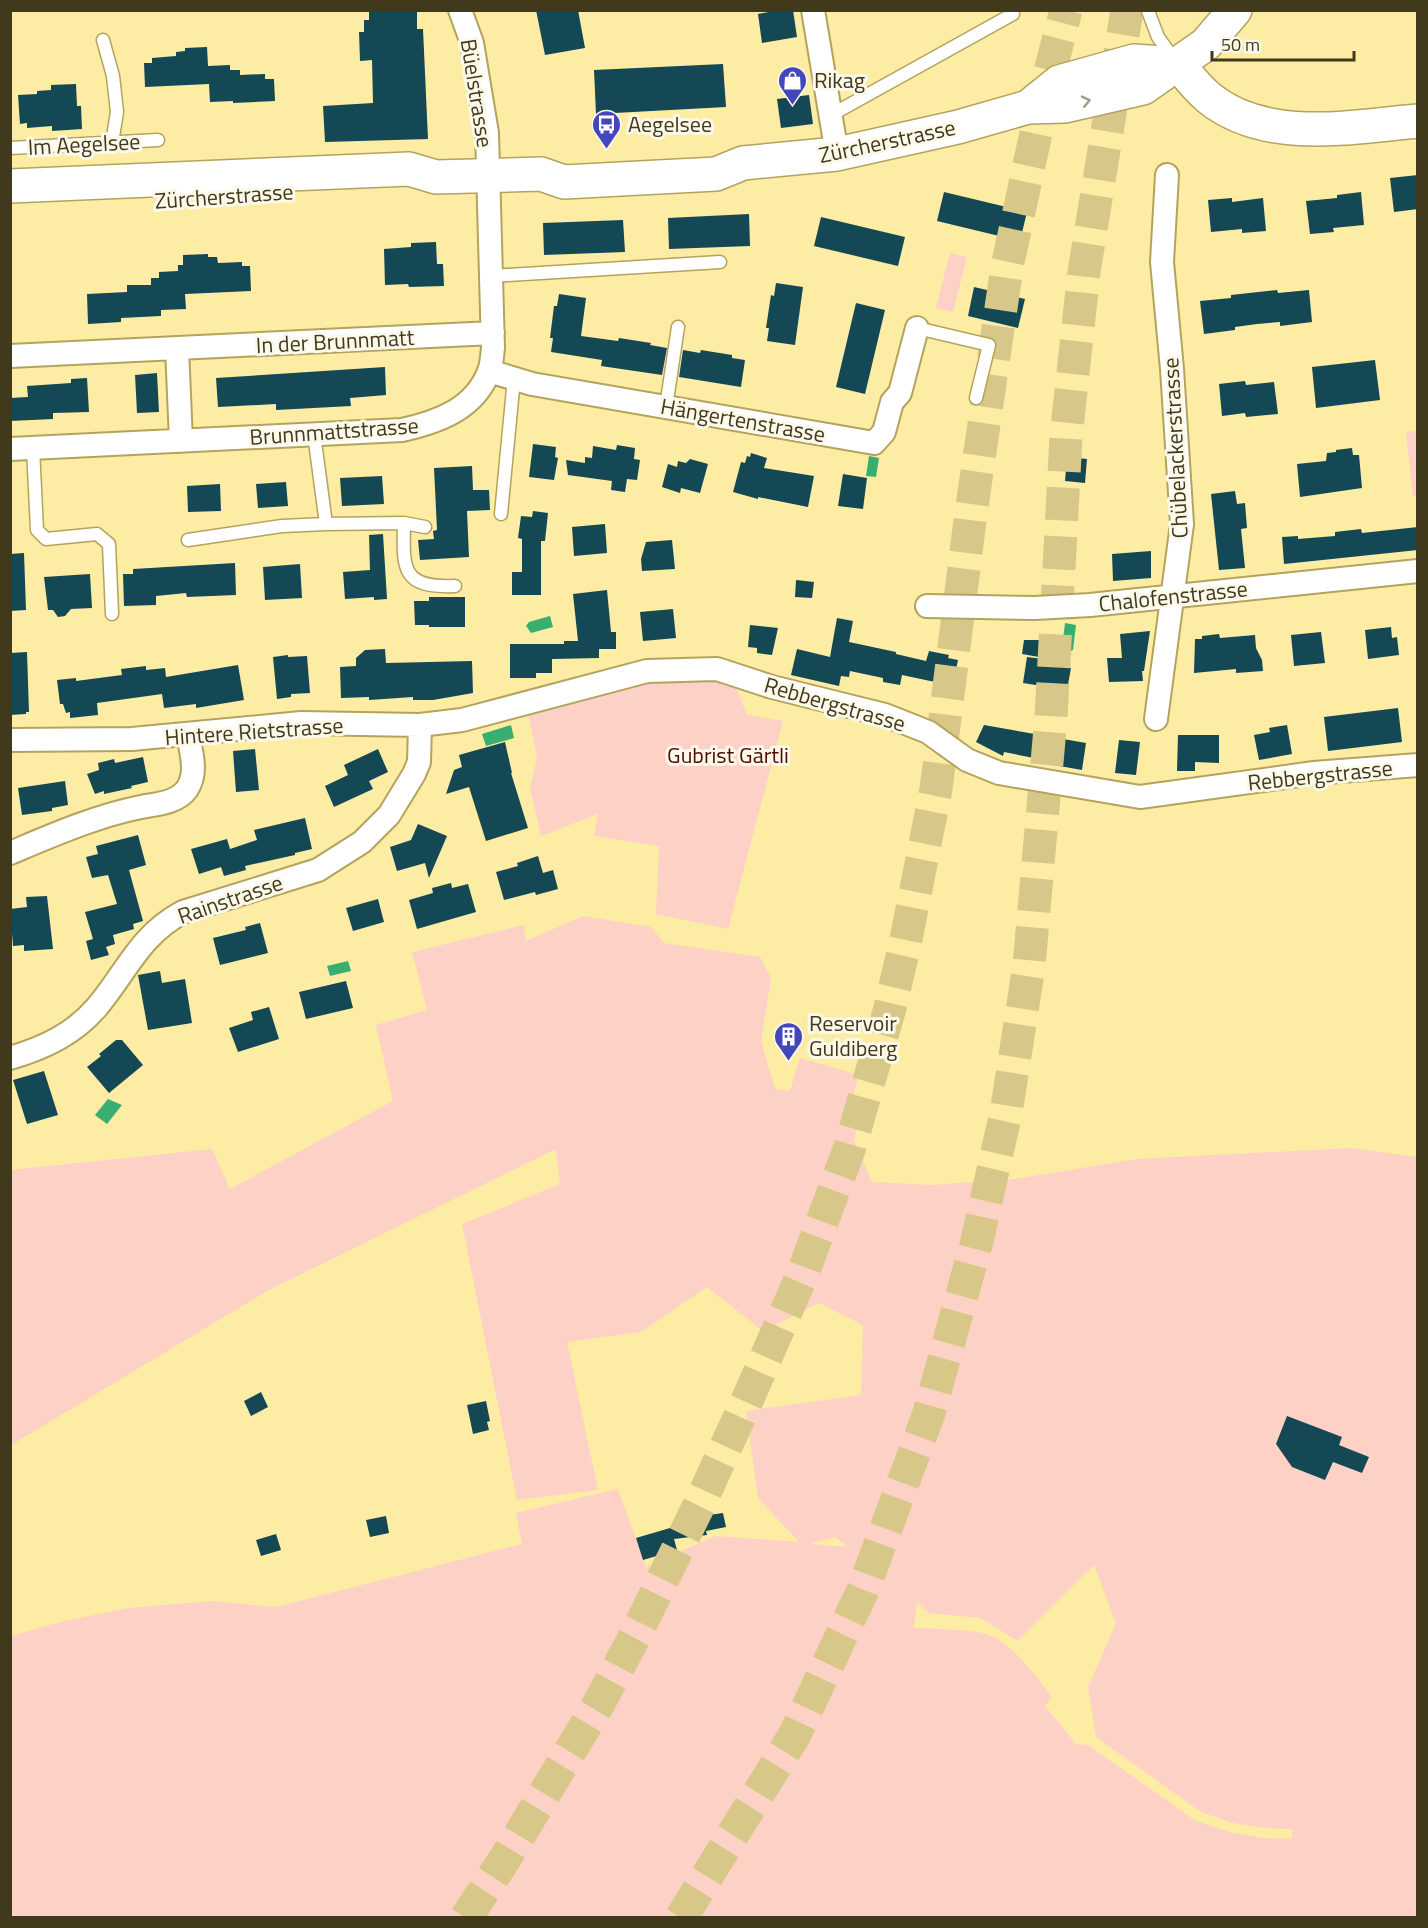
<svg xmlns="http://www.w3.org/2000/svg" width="1428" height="1928" viewBox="0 0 1428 1928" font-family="'Titillium Web',sans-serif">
<rect width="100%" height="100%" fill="#fdeca4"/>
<path fill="#fdd1c5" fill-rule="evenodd" d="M950,253l17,4 -14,55 -17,-4z
M1417,431v65l-4,1 -7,-65z
M692,675l44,13 11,27 36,6 -55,208 -72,-15 3,-68 -65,-10 4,-22 -57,22 -11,-48 7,-30 -10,-51 119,-31z
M583,916l68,11 13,16 96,14 11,21 -10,63 14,48 15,2 10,-33 59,17 -6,22 10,5 -9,38 18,42 60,3 83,-6 122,-20 214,-11 66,9v760h-1406v-281l49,-14 69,-14 83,-7 64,6 246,-63 -6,-31 102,-24 28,78 69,-31 84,6 -41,-44 -12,-87 115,-16 2,-70 -44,-22 -56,28 -56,-44 -66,45 -74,10 31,148 -81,10 -55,-276 98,-40 -4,-35 -287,141 -258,155v-275l201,-21 18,40 163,-88 -17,-76 51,-15 -15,-58 112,-27 2,16zM835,1537l13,10 -36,-3 1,-1zM1094,1565l22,58 -28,64 8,50 105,75 32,11 31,5 28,1v10l-29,-1 -34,-6 -33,-11 -108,-76 -12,-1 -31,-38 7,-9c-18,-23 -36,-50 -63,-62 -13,-6 -58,-6 -75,-7l3,-25 12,10 51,5 38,23z"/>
<path fill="#38af70" d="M869,456l10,2 -3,19 -10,-1z
M550,616l3,11 -22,6 -5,-7 3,-4z
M1065,623l11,2 -3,25 -7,4 -4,-6z
M511,725l3,13 -28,8 -4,-12z
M348,961l3,10 -21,5 -3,-10z
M108,1099l14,6 -15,19 -12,-9z"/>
<path fill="#144854" d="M369,10l48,1v18h6l5,110 -103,3 -2,-36 50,-3 -1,-43 -12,1 -1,-29h5v-12h5z
M536,10h42l7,38 -40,7z
M779,10h14l4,27 -35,6 -4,-29z
M207,47l1,19 22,-1v5h10v5l25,-1v5h9l1,22 -42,2v-2l-23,1 -1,-18 -64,3 -1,-24h8v-5l24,-2v-4l9,-1v-3z
M723,64l3,43 -130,7 -2,-44z
M76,84l1,22h4l1,23 -30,2v-5l-25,2v-5l-7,1 -2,-29 19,-1v-3l14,-1v-5z
M809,95l4,29 -32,4 -4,-29z
M1418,175v34l-24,3 -4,-34z
M944,192l83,20 -7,29 -83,-20z
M1361,192l3,33 -31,3 1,4 -24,2 -4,-33 31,-3v-3z
M1232,198v4l31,-4 3,33 -24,2v-4l-31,3 -3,-32z
M749,214l1,32 -81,3 -1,-31z
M821,217l84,20 -7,29 -84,-20z
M623,220l2,32 -81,3 -1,-32z
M436,242l1,22h6l1,22 -35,1 -1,-3 -23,1 -1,-36 27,-2v-4z
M208,254v3h9l1,6 24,-1v4h8l1,25 -66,3 1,15 -25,1v6l-40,2v4l-33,2 -1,-30 40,-2v-7h24v-7h8v-6l19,-1v-6h5v-10z
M776,283l27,4 -8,58 -28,-4 2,-13h-3l5,-33 3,1z
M974,287l51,12 -7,29 -50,-12z
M1277,290l1,3 31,-3 3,32 -32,4v-4l-23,2 -22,3v3l-31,4 -4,-33 31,-3v-3z
M559,294l27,4 -5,38 37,5 1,-3 32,5 -1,2 17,3 -5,27 -61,-9 1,-6 -51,-8 2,-14h-3l4,-32h3z
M856,303l29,7 -20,84 -29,-7z
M683,350l17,3 1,-3 31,5v3l13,2 -4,27 -62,-10z
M1375,360l5,40 -64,8 -4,-41z
M385,367l1,28 -36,3 1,8 -75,4v-6l-58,3 -2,-29z
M157,373l2,39 -22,1 -2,-38z
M87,378l2,34 -36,1v6l-43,2v-23l18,-1 -1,-11 44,-3v-4z
M1245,381l1,4 28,-3 4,32 -32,3 -1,-4 -23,3 -3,-32z
M533,444l23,3 -1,10 3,1 -4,22 -25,-3z
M617,445l18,3 -1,11 6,1 -3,20 -10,-1 -2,13 -14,-2 1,-9 -44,-6 -2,-15 19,3v-6l7,1 1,-12 23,4z
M1352,448l1,7h6l3,33 -62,9 -3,-33 29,-3 1,-8 9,-1v-2z
M751,453l16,5 -3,10 50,8 -6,31 -50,-10v2l-25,-7 8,-30 4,1 2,-7 3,1z
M1067,457l20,2 -2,24 -20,-2z
M690,459l18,5 -8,29 -19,-5 -1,5 -18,-6 6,-23 9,3 1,-6 8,2z
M472,466l1,24h16l1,20 -23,1 2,46 -49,3 -2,-20 16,-1 -1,-8 4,-1 -3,-62z
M843,474l24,4 -4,31 -25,-3z
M382,476l2,28 -42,2 -2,-28z
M286,482l2,24 -30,2 -2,-24z
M220,484l1,27 -33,1 -1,-26z
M1235,491l2,13 8,-1 2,25 -6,1 4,39 -26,2 -8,-76z
M533,511l15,2 -3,28h-4v54h-29v-23h10v-33l-4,-1 3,-22 11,1z
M605,524l2,29 -33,3 -2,-29z
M1418,527v23l-134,14 -2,-27 16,-1v3l37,-3v-4l26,-3 1,4z
M383,534l4,65 -13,1v-3l-29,2 -2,-27 27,-2 -1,-35z
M672,540l3,29 -33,2 -1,-12 5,-17z
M1151,551v27l-38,3 -1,-27z
M24,553l2,57 -16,1v-57z
M235,563l1,32 -49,2 -1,-4 -30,3v9l-32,1 -1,-32h10v-5z
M300,564l2,34 -37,2 -2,-33z
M90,574l2,34 -21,1 -6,7 -7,1 -5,-7h-5l-4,-33z
M796,580l18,2 -2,16 -17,-1z
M607,590l4,42h5v17h-17v9l-47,1v14h-16v5h-26v-34h54v-3h14l-5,-47z
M429,597h36v30h-36v-2h-14l-1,-24h15z
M673,609l3,29 -33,3 -3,-29z
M837,618l16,3 -4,21 47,10v2l30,7 3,-10 20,4 -1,3 10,2 -6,29 -18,-4 1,-3 -33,-7 -2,10 -17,-3v-4l-33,-7 -1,6 -8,-1 -2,10 -48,-11 6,-26 33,8z
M750,625l28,3 -6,27 -15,-2v-5l-9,-1z
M1391,627l1,11 5,-1 2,18 -31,4 -3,-29z
M1150,631l-6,40h-2l1,10 -34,1 -2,-24h15l-2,-24z
M1321,632l4,31 -31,3 -3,-31z
M1219,634l1,4 35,-3 1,13 6,12 1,11 -27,2v-4l-42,4 1,-34h7v-3z
M1024,640h18l-3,17 -17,-3z
M385,649l1,14 86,-2 1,32 -40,7h-20v-3l-44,3v-3l-28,1 -1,-31 16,-1v-8l9,-8z
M27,652l2,60h-3v2l-16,1v-62z
M288,655v2l19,-1 3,37 -19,1v3l-14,2 -4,-42z
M1027,657l24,3 -1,4 21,4 -4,22 -44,-7z
M238,665l6,35 -48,8v-4l-32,4 -2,-14 -65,9 1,12 -28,3v-6l-4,1 -3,-9h-3l-3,-24 19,-2v3l46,-6 -1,-6 25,-3v4l19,-2 1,9z
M1398,708l4,34 -74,9 -4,-34z
M984,725l102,18 -4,27 -34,-6 1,-3 -45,-9 -1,4 -27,-14z
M1287,725l5,29 -33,6 -5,-25 16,-3 -1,-4z
M1178,735h41v28l-24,-1v9h-18z
M1119,740l21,2 -4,33 -21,-2z
M505,742l7,31h-1l17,55 -42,13 -17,-54 -23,7 8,-24 8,-3 -3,-12z
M255,749l4,41 -23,2 -3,-41z
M378,749l10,23 -19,9 4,8 -39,18 -9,-21 23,-11 -4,-10z
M143,757l5,25 -17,4 1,2 -28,6v-3l-9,3 -8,-20 12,-4 -1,-7 16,-4 1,4z
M65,781l3,24 -16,3v3l-30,4 -4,-27z
M305,818l7,31 -17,4v2l-50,11 1,4 -22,6 -3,-9 -22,7 -8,-25 36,-10 3,10 27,-9 -3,-10z
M418,824l29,12 -18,42 -4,-15 -28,8 -7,-24 21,-7z
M138,835l8,30 -17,5 14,51 -10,3 1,5 -21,6 2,9 -9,3 3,8 -18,5 -5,-19 7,-2 -8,-27 32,-8 -9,-29 -16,3 -6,-21 12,-3 -2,-8z
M538,856l5,17 10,-3 5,19 -22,6 -1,-3 -31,8 -8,-28 22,-6 -1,-3z
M451,883l1,5 16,-4 8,28 -59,17 -8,-29 24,-7 -1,-5z
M47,896l6,53 -29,2v-6l-11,1 -3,-37 17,-2 -1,-10z
M378,899l6,23 -31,9 -7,-23z
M260,923l8,30 -48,12 -7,-27 33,-8 -1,-3z
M160,971l2,12 23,-4 7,44 -44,7 -10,-55z
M346,981l7,27 -47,11 -7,-27z
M269,1007l10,32 -41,13 -9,-24 24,-8 -2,-8z
M116,1040h6l21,25 -34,28 -22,-26 14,-11 -2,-2z
M44,1071l14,44 -31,9 -14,-44z
M261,1392l7,15 -17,9 -7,-15z
M486,1401l4,20 -3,1 2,8 -16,4 -6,-29z
M1287,1416l55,21 -3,8 30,12 -7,16 -29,-11 -8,18 -33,-13 -16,-23z
M723,1513l3,14 -20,4 1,4 -33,4 3,11 -34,10 -7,-22 51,-15v-5z
M386,1516l3,17 -19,4 -4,-17z
M276,1534l5,16 -20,6 -5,-16z"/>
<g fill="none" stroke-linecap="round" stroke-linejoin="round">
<path stroke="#d7c889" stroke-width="33" stroke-dasharray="33 16" stroke-linecap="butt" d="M466,1918l40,-61 92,-152 38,-71 66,-135 47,-103 54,-123 47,-126 40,-139 15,-64 31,-155 35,-276 36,-246 39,-180 20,-77
M681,1918l113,-182 69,-146 66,-177 48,-172 29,-128 23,-147 22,-249 15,-280 18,-165 43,-262"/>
<defs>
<path id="lane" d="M1148,11l10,26 15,21
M103,40l10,36 4,36 -5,31
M831,115l182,-101
M10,148l148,-8
M491,276l229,-14
M917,328l72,17 -13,53
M666,407l12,-80
M314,434l12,90 78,-1 21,4
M33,448l4,82 9,9 51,-5 12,10 3,70
M501,514l13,-136
M404,523c-1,46 -3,65 51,63
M188,540l94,-14 44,-2"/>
<path id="street" d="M813,10l24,144
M177,348l4,93
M10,356l483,-23
M489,371l43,13 342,59 10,-11 8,-30 8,-9 17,-65
M10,449l392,-19c36,-8 73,-21 87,-59 3,-7 3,-16 4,-23l-6,-215 -15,-90 -12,-33
M927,606l108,2 55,-3 328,-34
M1156,719l26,-195 -10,-155 -10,-107 5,-87
M10,740l122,-1 169,-16 119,2 42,-5 185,-49 70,-2 55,18 113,28 43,17 39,28 32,13 141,24 174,-24 104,-8
M10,853c43,-18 86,-37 131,-46 16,-3 36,-4 46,-18 11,-16 4,-37 1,-54
M10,1058c34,-10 64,-24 87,-51 30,-36 43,-72 86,-95l135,-42 44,-28 27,-27 25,-41 5,-12 1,-37"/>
<path id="secondary" d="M1028,107l31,-25 75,-21 44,3c10,12 19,24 31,34 57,46 142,29 209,23
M10,186l399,-17 27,8 105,-3 23,8 152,-8 27,-11 94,-9 121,-27 70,-20 37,-1 78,-18 63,-44 29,-34"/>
</defs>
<use href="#lane" stroke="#b4a35d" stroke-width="15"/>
<use href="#street" stroke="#b4a35d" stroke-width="26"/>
<use href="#secondary" stroke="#b4a35d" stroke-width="36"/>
<use href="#lane" stroke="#fff" stroke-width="12"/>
<use href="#street" stroke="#fff" stroke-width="22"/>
<use href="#secondary" stroke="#fff" stroke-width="33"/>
</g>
<defs><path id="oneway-chevron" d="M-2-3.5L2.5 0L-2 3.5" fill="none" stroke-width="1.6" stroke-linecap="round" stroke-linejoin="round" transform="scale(1.5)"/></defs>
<use stroke="#a09c8e" href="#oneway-chevron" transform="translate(1086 101) rotate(-13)"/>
<defs>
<symbol id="shop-pin" viewBox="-11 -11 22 30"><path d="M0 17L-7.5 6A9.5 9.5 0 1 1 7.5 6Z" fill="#4447bc" stroke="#fcf9eb"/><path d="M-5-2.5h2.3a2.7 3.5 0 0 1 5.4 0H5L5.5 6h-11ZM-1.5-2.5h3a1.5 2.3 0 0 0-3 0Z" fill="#fff"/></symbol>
<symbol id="bus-pin" viewBox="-11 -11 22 30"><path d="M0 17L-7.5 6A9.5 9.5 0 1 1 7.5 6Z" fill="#4447bc" stroke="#fcf9eb"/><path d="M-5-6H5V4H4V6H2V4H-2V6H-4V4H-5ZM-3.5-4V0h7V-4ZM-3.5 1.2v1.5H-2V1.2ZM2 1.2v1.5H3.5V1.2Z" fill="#fff"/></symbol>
<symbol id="building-pin" viewBox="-11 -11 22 30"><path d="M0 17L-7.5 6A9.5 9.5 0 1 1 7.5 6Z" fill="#4447bc" stroke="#fcf9eb"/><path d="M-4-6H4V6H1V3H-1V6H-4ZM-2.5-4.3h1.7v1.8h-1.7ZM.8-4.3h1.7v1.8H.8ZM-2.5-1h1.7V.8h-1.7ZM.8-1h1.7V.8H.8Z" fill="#fff"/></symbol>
</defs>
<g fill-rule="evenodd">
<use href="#shop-pin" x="776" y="64" width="33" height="45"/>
<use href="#bus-pin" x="590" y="108" width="33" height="45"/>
<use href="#building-pin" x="772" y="1020" width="33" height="45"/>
</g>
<g text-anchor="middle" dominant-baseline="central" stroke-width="6" stroke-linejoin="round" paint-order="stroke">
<g font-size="22" fill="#41391c" stroke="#fcf9eb" text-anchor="start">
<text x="814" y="80">Rikag</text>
<text x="628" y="124">Aegelsee</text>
<text x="809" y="1023">Reservoir<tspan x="809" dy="25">Guldiberg</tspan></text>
</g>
<g font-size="22" fill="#41391c" stroke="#fcf9eb">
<text transform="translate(477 93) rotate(81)">Büelstrasse</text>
<text transform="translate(887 141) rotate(-12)">Zürcherstrasse</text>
<text transform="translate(84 144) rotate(-3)">Im Aegelsee</text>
<text transform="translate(224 196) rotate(-4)">Zürcherstrasse</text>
<text transform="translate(335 341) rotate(-3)">In der Brunnmatt</text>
<text transform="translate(743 420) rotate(10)">Hängertenstrasse</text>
<text transform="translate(334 431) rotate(-4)">Brunnmattstrasse</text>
<text transform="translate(1175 448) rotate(-93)">Chübelackerstrasse</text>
<text transform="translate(1173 596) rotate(-6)">Chalofenstrasse</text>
<text transform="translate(835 704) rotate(16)">Rebbergstrasse</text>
<text transform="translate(254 731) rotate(-4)">Hintere Rietstrasse</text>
<text transform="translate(1320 775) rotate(-6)">Rebbergstrasse</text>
<text transform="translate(230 899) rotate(-19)">Rainstrasse</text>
</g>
<g font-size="22" fill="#500b00" stroke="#fcf9eb">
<text x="728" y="755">Gubrist Gärtli</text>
</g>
</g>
<rect width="1428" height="1928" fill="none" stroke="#41391c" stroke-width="24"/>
<path d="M1212 51v9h142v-9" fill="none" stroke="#41391c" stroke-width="3"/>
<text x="1221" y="51" font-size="18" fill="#41391c" stroke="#fcf9eb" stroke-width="4.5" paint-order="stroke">50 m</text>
</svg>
